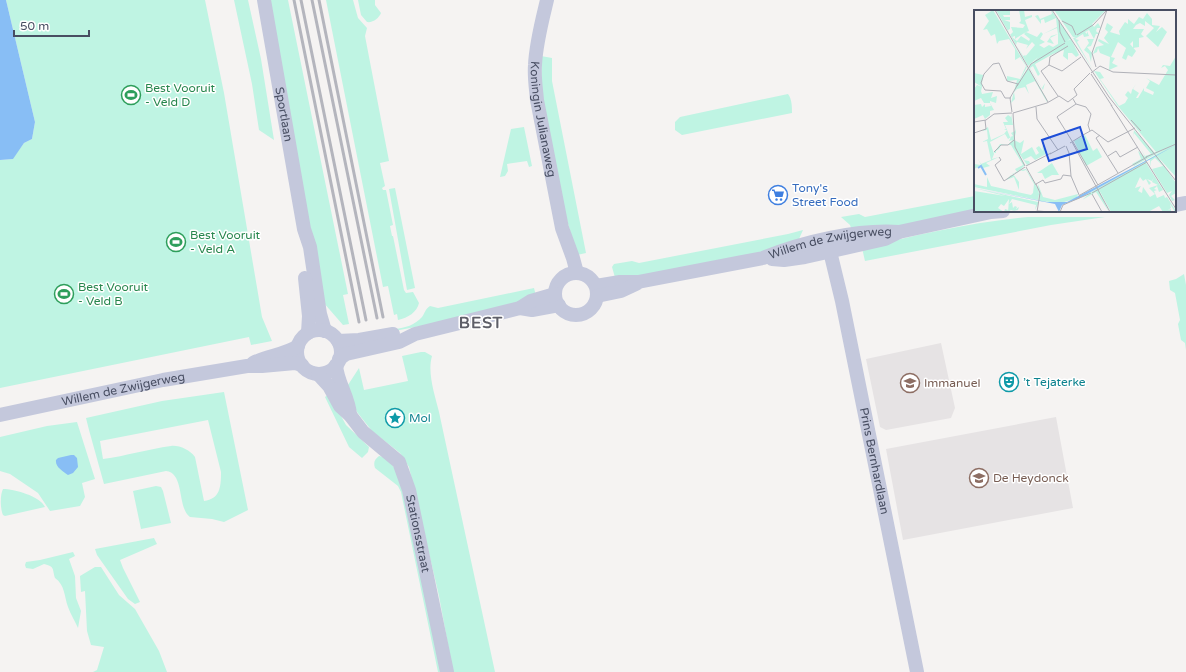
<svg xmlns="http://www.w3.org/2000/svg" width="1186" height="672" viewBox="0 0 1186 672" font-family="'Varela Round',sans-serif">
<rect width="100%" height="100%" fill="#f5f3f2"/>
<path fill="#e6e3e4" d="M941,343l14,65 -4,10 -65,12 -6,-3 -14,-68z
M1056,417l17,91 -170,32 -17,-91z"/>
<path fill="#bff4e3" fill-rule="evenodd" d="M6,0h199l19,93 38,224 10,24 -21,4 -2,-8 -249,51v-228l12,-1 12,-16 8,-4 3,-17z
M234,0h14l13,59 13,81 -15,-10 -7,-46z
M270,0h18l60,294 -5,1 6,29 -6,1 -20,-23z
M326,0h27l5,18 9,10 -2,8 24,125 -9,2 5,23 -3,2 1,2h3l7,35 -3,1 2,10h1l11,54 2,3 7,-1 6,11c-2,9 -11,15 -21,17l-1,-6 -3,1 -6,-29 -5,1z
M358,0h17v5l6,8c-2,5 -8,10 -14,9l-6,-7z
M541,56l11,2v23l34,172 -9,2 -12,-42 -23,-117z
M788,94c4,5 4,13 4,19l-110,22 -7,-5v-8l5,-5z
M524,127l8,39 -3,1 -2,-6 -20,3 1,7 -3,5 -5,1 11,-48z
M395,188l20,100 -8,2 -18,-101z
M975,196v15l-83,16 -40,4 -2,-6 -9,-8 18,-3 6,3z
M1028,217h77l-54,8 -186,36 -3,-13c55,-13 110,-26 166,-31z
M803,230l-4,9 -42,16 -141,26 -4,-14 2,-3 18,-3 7,2 149,-29z
M1184,274l2,11v65l-1,-7 -4,-3 -3,-16 2,-4 -5,-27 -5,-3 -1,-9 7,-2z
M534,288l2,8 -47,15 -57,13 -38,7 1,-2c10,-1 20,-4 27,-12 3,-4 3,-8 8,-11l8,2z
M421,352h4l7,4c-5,17 3,39 7,56l56,260h-42l-14,-76 -30,-129 -9,-14 -28,-22 -15,-19 -11,-24 13,-20 5,22 44,-9 -6,-25z
M224,392l24,118 -24,12 -12,-3 -22,-2c-13,-9 -5,-44 -24,-46l-62,13 -15,-54 -3,-12 76,-17zM208,420l13,52c0,15 -1,27 -17,29l-9,-44c-5,-7 -16,-12 -24,-11 -23,3 -45,10 -68,13l-3,-18z
M329,394l17,31 23,22 -1,5 -6,6 -13,-11 -24,-50z
M77,422l18,57 -13,4 3,14 -5,9 -30,5 -12,-18 -28,-19 -10,-3v-34l47,-11z
M379,456c10,1 15,12 20,19l43,197h-4l-37,-180 -3,-6 -23,-18c-2,-6 0,-9 4,-12z
M156,486l5,1 2,4 8,32 -30,6 -8,-38z
M3,489c11,0 37,7 42,18l-40,9 -2,-1c-3,-7 -3,-20 0,-26z
M154,538l3,6 -37,16 3,8 17,34 -5,2 -7,-5 -31,-44 -2,-6z
M73,552l2,4 -6,3 6,17 1,22 5,13 -3,17c-3,-7 -7,-13 -10,-21 -4,-11 -3,-22 -13,-29 -3,-10 0,-11 -11,-14l-11,5 -7,-1 -1,-3 1,-3 14,-2z
M95,567h6l18,28 16,14 24,42 8,21h-74l4,-2 7,-23 -13,-2 -4,-14 -2,-40 -4,1 -1,-16z"/>
<path fill="#88bef5" d="M0,0h6l29,122 -3,17 -8,4 -11,16 -13,1z
M71,455h3l3,3 1,9 -5,6 -5,2c-5,-4 -13,-8 -12,-15l2,-2z"/>
<g fill="none" stroke-linecap="round" stroke-linejoin="round">
<g stroke="#c4c8dc" stroke-width="14">
<path id="s1" d="M264,0l40,229 6,18 10,67 5,17"/>
<path id="s2" d="M547,0c-5,21 -11,43 -12,65 -1,12 1,23 2,35l25,128 11,30 4,15"/>
<path d="M1175,205l11,-2"/>
<path id="s3" d="M827,239l15,62 75,371"/>
<path d="M772,259l12,1 21,-3 80,-18 14,-7 92,-20 12,-1"/>
<circle cx="576" cy="294" r="21"/>
<path d="M305,278l4,38 -1,17"/>
<path id="s4" d="M596,286l24,-4h18l125,-24c39,-16 95,-29 136,-26"/>
<path d="M597,296l24,-5 15,-7"/>
<path d="M520,308l12,2 27,-5"/>
<circle cx="319" cy="352" r="22"/>
<path d="M338,341l21,-1 34,-6"/>
<path d="M339,359l7,-5 53,-12 16,-8 105,-26 11,-7 24,-7"/>
<path d="M253,363c14,-7 33,-9 45,-17"/>
<path d="M336,365c1,18 13,32 14,50"/>
<path id="s5" d="M318,374l11,12 11,20 10,9 13,17 36,30 10,28 38,182"/>
<path id="s6" d="M0,415l163,-35 84,-14h15l33,-3 7,2"/>
</g>
<path stroke="#b4b5bd" stroke-width="3" d="M294,0l65,322
M301,0l65,320
M312,0l65,318
M319,0l64,317"/>
</g>
<defs>
<symbol id="stadium-ring" viewBox="-11 -11 22 22"><circle r="9.5" fill="#fff" stroke="#2e9e5b" stroke-width="1.5"/><path d="M0-5a6.5 5 0 1 0 0 10a6.5 5 0 1 0 0-10ZM-3.5-1.8h7v3.6h-7Z" fill="#2e9e5b"/></symbol>
<symbol id="supermarket-ring" viewBox="-11 -11 22 22"><circle r="9.5" fill="#fff" stroke="#3f7fe0" stroke-width="1.5"/><path d="M-6-5.5h2.5l.6 2H6L4.5 2H-2.5L-4.4-4H-6ZM-1.5 3.2a1.3 1.3 0 1 0 .1 0ZM3 3.2a1.3 1.3 0 1 0 .1 0Z" fill="#3f7fe0"/></symbol>
<symbol id="theatre-ring" viewBox="-11 -11 22 22"><circle r="9.5" fill="#fff" stroke="#0f9aa8" stroke-width="1.5"/><path d="M-5-5.5Q0-4 5-5.5V0Q5 5 0 6Q-5 5-5 0ZM-3.3-2.5H-1v1.5H-3.3ZM1-2.5H3.3v1.5H1ZM-2.8 1Q0 5.5 2.8 1Z" fill="#0f9aa8"/></symbol>
<symbol id="school-ring" viewBox="-11 -11 22 22"><circle r="9.5" fill="#fff" stroke="#8d6e63" stroke-width="1.5"/><path d="M0-5L7-2L0 1L-7-2ZM-4 1L0 2.5L4 1V4Q0 6-4 4Z" fill="#8d6e63"/></symbol>
<symbol id="sight-ring" viewBox="-11 -11 22 22"><circle r="9.5" fill="#fff" stroke="#0f9aa8" stroke-width="1.5"/><path d="M0-6L1.8-2.2L6-1.7L2.9 1.2L3.7 5.4L0 3.3L-3.7 5.4L-2.9 1.2L-6-1.7L-1.8-2.2Z" fill="#0f9aa8"/></symbol>
</defs>
<g fill-rule="evenodd">
<use href="#stadium-ring" x="120" y="84" width="22" height="22"/>
<use href="#supermarket-ring" x="767" y="184" width="22" height="22"/>
<use href="#stadium-ring" x="165" y="231" width="22" height="22"/>
<use href="#stadium-ring" x="53" y="283" width="22" height="22"/>
<use href="#theatre-ring" x="998" y="371" width="22" height="22"/>
<use href="#school-ring" x="899" y="372" width="22" height="22"/>
<use href="#sight-ring" x="384" y="407" width="22" height="22"/>
<use href="#school-ring" x="968" y="467" width="22" height="22"/>
</g>
<g text-anchor="middle" dominant-baseline="central" stroke-width="3" stroke-linejoin="round" paint-order="stroke">
<g font-size="12" fill="#27864d" stroke="#fff" text-anchor="start">
<text x="145" y="88">Best Vooruit<tspan x="145" dy="14">- Veld D</tspan></text>
<text x="190" y="235">Best Vooruit<tspan x="190" dy="14">- Veld A</tspan></text>
<text x="78" y="287">Best Vooruit<tspan x="78" dy="14">- Veld B</tspan></text>
</g>
<g font-size="12" fill="#484e62" stroke="#fff">
<text stroke="none"><textPath href="#s1" startOffset="116">Sportlaan</textPath></text>
<text stroke="none"><textPath href="#s2" startOffset="121">Koningin Julianaweg</textPath></text>
<text stroke="none"><textPath href="#s4" startOffset="239">Willem de Zwijgerweg</textPath></text>
<text stroke="none"><textPath href="#s6" startOffset="126">Willem de Zwijgerweg</textPath></text>
<text stroke="none"><textPath href="#s3" startOffset="227">Prins Bernhardlaan</textPath></text>
<text stroke="none"><textPath href="#s5" startOffset="195">Stationsstraat</textPath></text>
</g>
<g font-size="12" fill="#366cbe" stroke="#fff" text-anchor="start">
<text x="792" y="188">Tony's<tspan x="792" dy="14">Street Food</tspan></text>
</g>
<g font-size="12" fill="#0d838f" stroke="#fff" text-anchor="start">
<text x="1023" y="382">’t Tejaterke</text>
<text x="409" y="418">Mol</text>
</g>
<g font-size="12" fill="#785e54" stroke="#fff" text-anchor="start">
<text x="924" y="383">Immanuel</text>
<text x="993" y="478">De Heydonck</text>
</g>
<g font-size="16" font-weight="bold" letter-spacing="1" fill="#5e5f68" stroke="#fff">
<text x="481" y="323">BEST</text>
</g>
</g>
<g transform="translate(974 10)">
<rect width="202" height="202" fill="#f5f3f2"/>
<path d="M19,0l34,57 -7,13 8,-12 18,30 1,3v1l-12,-21 -9,4 3,9 -4,-7 -8,2 -3,3 1,7 -4,4 6,-23 -10,1v-5l13,3 6,-13 -6,-9 -5,3v-11l-6,-10 -10,2 -2,3 -2,-10 -4,2 -4,-7 -4,1 6,-9 -4,-6zM22,0h14v5h-7l1,2h6v3h-6l6,2v7l-2,1 2,5 3,-3 -2,-5 12,1 2,-3 -6,-2 2,-2 -2,-11h5l1,7 7,-2v2l-7,3 4,11 -3,1 -11,7v-3l-3,1 5,4 4,-5 8,5 1,-2 -6,-5 2,-2 11,5 4,-5 2,2 14,-7 -1,-9 -11,5 -1,-4 -3,1v4l-6,-8 3,-1 2,4 12,-5 -1,-4 20,28 -4,3 4,-2 8,16 -3,2 -4,-4h-4v7l-5,-4 1,-6 -11,4 -18,10 5,10 -2,2 -5,-10 -3,2 12,20 3,-5 -2,7 -14,-23 9,-10 -10,9zM83,18l1,6 -7,2 -4,6 7,2 -4,-6 8,-4v10l-5,3 -4,-2 -5,3 -5,-3 6,-3 -5,-3 3,-5zM43,32l11,3 -2,4 6,-7 3,3 -11,13 2,-3 -3,1 -7,-11zM80,0h52l-14,14 2,3 4,-4 3,5h-4l-1,3 3,3h-3l-5,12 -4,1 5,6 -1,9 -2,-8 -5,-4 5,-7 -2,-4h7l-5,-9 -4,2 2,2v-3l2,5 -5,1 -1,-3 -8,5 4,1 -2,2 16,28 -20,-32 3,-1h-3zM173,3l5,6v6l8,1 -4,6 6,-5 5,5 -9,15 -12,-11 8,-8 -9,-7v5l-5,-3 -4,2 -3,4h11l-3,5 3,3 -5,1v9l-6,1v-7l-3,3 6,7 -4,6 -4,-2 -2,5 -4,-2 4,-10 -8,-6 -7,15 4,1 -3,5 6,3 -9,4 1,-13 -10,-4 -2,-5 -1,4 -4,2 3,-7 8,-2 -6,-4 1,-2 10,5 -5,-6 4,-6 -3,-3 2,-6 6,4 -3,5 10,3 -1,-4 6,-9 3,2v-5l6,5 5,-7 4,2zM202,46v121l-19,-21 19,27v10l-5,3 4,4 -3,1 -3,-6 3,-4 -5,2 -15,-24 11,-3 -8,-8 -4,3v6l-1,-7h-3l20,-12 -33,18 -2,-2 9,-5 -3,-8 7,6 -4,-8 4,7 6,-2 -17,-21 -1,5 1,-8 21,23 1,-1 -39,-47 -23,-34 6,1 4,6 -4,1 19,27 6,-3 3,-5 -3,-3 3,-4 3,3 1,-4 4,-6 -3,5 6,4 -3,5h2l6,-10v3l9,4 1,-3 -8,-4 4,-7 -4,-3 13,7 9,-15 -3,-4 -4,2 2,-3 7,1zM0,63l9,2 -1,9 3,-1 -3,1v3l-1,4 1,3 11,-2 -2,6 6,-2 -1,7 -6,-2v2h-6l-3,-5 -7,3v-12l3,-4 5,2 -8,-5zM16,93l4,7 -4,1v4l-5,4 -2,-4 -9,4v-14l7,-1 1,3 3,-3v3l6,-1zM37,104l2,11h-8l5,12 3,-1 -2,-3 4,-2 -1,-7 2,8 -2,8 6,3 4,-3 -3,14 11,-7 4,8 3,-2 -3,-5 3,-2 4,5 -1,-6 4,7 -2,-2 2,4 -11,6 -4,-4 -8,4 6,1 1,2 -3,2 -11,-16 9,16 -5,5 6,-1 13,21 -1,10 -64,-13v-3l13,3v-10l4,9 40,9 2,-2 1,-9 -8,-14 -3,1 -4,-1 -1,2 -2,1h-3l-1,3 1,-2 6,8v8l-5,-13 -8,3 5,-5 5,-3h1l-2,-3 8,-4 -12,-20h-10l-2,4 -3,2v2h-2l6,-9 8,1 5,-5 -4,1 2,-4 -3,2 -3,-5 -15,8 4,12 -2,5 7,-2 -13,6 4,3 -7,2 3,7 -5,-9 1,-1 -8,4v-5l7,1 -3,-6 3,5 10,-4 -4,-19 -5,1 6,-3 -1,-9 -5,1 6,-4 3,13 13,-6 3,-4h-3l2,-1 -3,-7h5l-3,-4 3,-3 3,2zM111,125l8,16 4,-3 5,9 -16,9 -12,-25zM171,151l18,29 -4,2 -2,-6 -3,3 3,1 -3,1 3,7 7,-3 1,3 2,-1 9,14 -1,1 -5,-8 1,4 -3,2 3,-1v3h-8l-4,-6 -11,6h-37l-13,-24 11,24 -13,-20 -14,8 7,-6 -8,4zM166,167l3,4 3,-2 3,6 2,-2 -4,-4 5,2 2,-4 -2,5 6,3 -9,3 6,6 -5,3 -7,-10 -1,6 -4,-2 3,-5 -6,2zM78,153l7,12h-7l-7,4 -3,-6h-5zM64,174l5,13 12,3 23,-6 -1,3h3l-19,6 -22,-2zM0,178l64,14v2l-3,6 1,-5 -24,-6 -3,5 3,-2 1,6 2,-2 2,1 -1,2 3,-2 -1,3h-5l5,1v1l-7,-2 -3,2 1,-13 -5,7 -3,-2 -3,4 6,4 1,-3 3,1 -1,2h-33v-21l31,5z" fill="#bff4e3" fill-rule="evenodd"/>
<path d="M202,135l-96,53 -18,7 -3,7 -4,-8 -81,-16 73,14h20z" fill="#88bef5"/>
<path fill="none" stroke="#88bef5" stroke-width="2" d="M4,158l3,-2 5,9"/>
<path fill="none" stroke="#b0b1b8" stroke-width="1" d="M21,0l53,92M78,0l57,87 67,84M85,10l1,12 5,10M88,11l10,5 4,9M103,25l16,-10 14,-15M75,55l1,-8 18,-11M122,57l-4,-14 15,-43M117,63l9,-7 13,6 63,3M117,64l21,32M43,76l14,-22 34,-21M84,86l-17,-25 8,-6 13,6 19,-14M37,88h-6l-4,-7 -16,-1 -4,-7 3,-9 9,-10 6,-1 8,18 11,3M99,89l3,5 10,3 5,7 -3,11 2,6M137,95l65,104M62,97l1,12 21,31M38,102l-2,-14 8,-14M39,103l34,-10 12,-7 9,6 9,-7 -3,-6 16,-16M39,103l2,34M84,106l-1,1 15,24M84,106l18,-12M157,110l10,11M0,112l12,-2 8,-6 18,-1M0,123l12,-4 -1,-9M109,125l9,-5 16,12 27,-14M126,125l-4,3 22,35M98,132l38,70M99,132l25,43M96,133l13,-8M92,136l3,7 2,23M41,137l10,19M20,142l7,-7h7l6,-5M76,144l15,-8M134,146l8,-5 4,6 18,-10M25,147l2,3 -6,5 9,16 21,-14M172,147l30,-13M52,156l25,-13M52,157l10,18M97,166l9,21M62,174l7,-4 2,3 16,-4 2,-4 8,1M62,174l4,9 -3,19M118,183l55,-31M118,184l10,18M106,185l67,-38M64,201l12,1M86,202l3,-7 28,-12"/>
<path fill="#1d4ed8" fill-opacity="0.15" stroke="#1d4ed8" stroke-width="2" d="M106,117l7,22 -38,12 -7,-21z"/>
<rect width="202" height="202" fill="none" stroke="#484e62" stroke-width="2"/>
</g>
<path d="M14 30v6h75v-6" fill="none" stroke="#484e62" stroke-width="2"/>
<text x="20" y="30" font-size="12" fill="#484e62" stroke="#ffffff" stroke-width="3" paint-order="stroke">50 m</text>
</svg>
